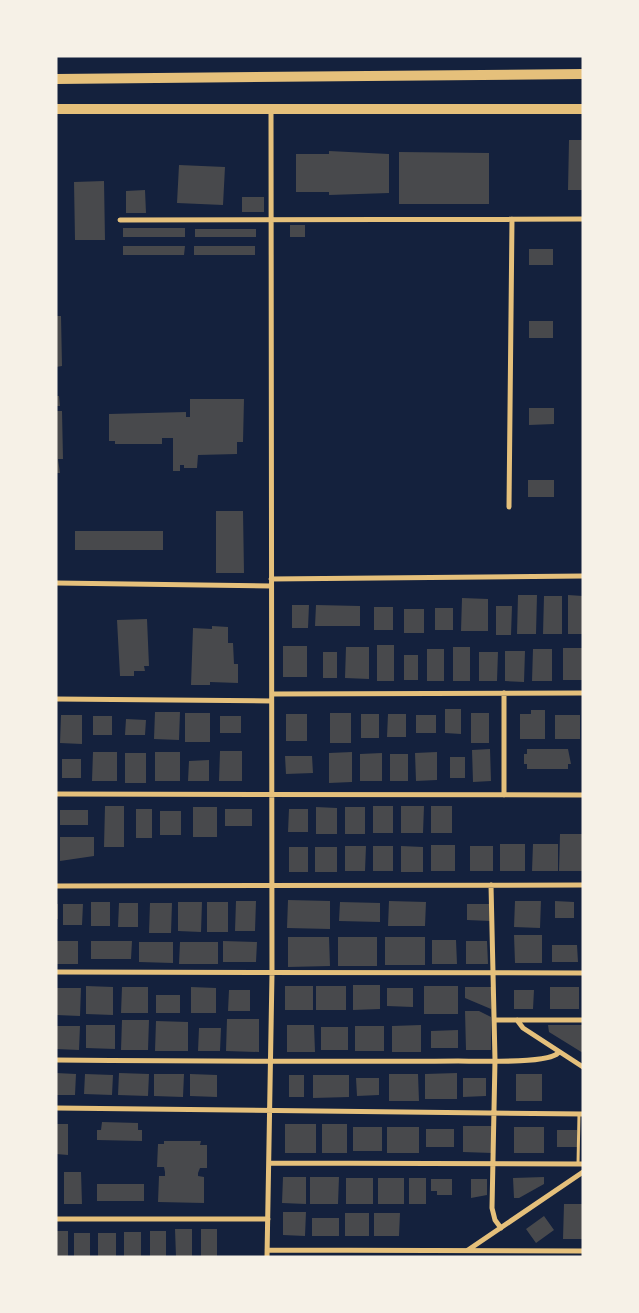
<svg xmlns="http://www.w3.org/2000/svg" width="639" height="1313" viewBox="0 0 639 1313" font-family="Poppins,sans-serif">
<rect width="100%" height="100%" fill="#14213d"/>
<path fill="#48494c" d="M569,140h14v50h-15z
M329,151l60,3v39l-60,2v-3h-33v-38h33z
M399,152l90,1v51h-90z
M179,165l46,2 -2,38 -46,-2z
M104,181l1,59h-30l-1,-58z
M145,190l1,23h-20v-22z
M242,197h22v15h-22z
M290,225h15v12h-15z
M123,228h62v9h-62z
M195,229h61v8h-61z
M123,246h62l-1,9h-61z
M194,246h61v9h-61z
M529,249h24v16h-24z
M56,316h5l1,50 -6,1z
M529,321h24v17h-24z
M56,396h3l1,10h-4z
M190,399h54l-1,43h-6v12l-39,1 -1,13h-13v-3h-4v6h-7v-33h-11v6h-47v-3h-6v-27l77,-2v5h4z
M529,408h25v16l-25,1z
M56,411h6l1,48h-5l2,14h-4z
M528,480h26v17h-26z
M216,511h27l1,62h-28z
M75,531h88v19h-88z
M518,595h19l-1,39h-19z
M568,595l15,1v38h-15z
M544,596h18v38h-19z
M462,598l26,1v32h-27z
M292,605h17l-1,23h-16z
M316,605l44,1v20h-45z
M496,606h16l-1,29h-15z
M374,607h19v23h-19z
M435,608h18v22h-18z
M404,609h20v24h-20z
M147,619l2,47h-5l1,5h-11v5h-14l-3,-56z
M212,626l16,1v16h5l1,21h4v19l-28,-1v3h-19l2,-57 19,1z
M377,645h17v36h-17z
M283,646h24v31h-24z
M346,647h23v32l-24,-1z
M453,647h17v34h-17z
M563,648h20v32h-20z
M427,649h17v32h-17z
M533,649h19v32h-20z
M505,651h20l-1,31 -19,-1z
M323,652h14v26h-14z
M479,652h19l-1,29h-18z
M404,655h14v25h-14z
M445,709h16v25l-16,-1z
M531,710h14v29h-25v-25h11z
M155,712h25l-1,28 -25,-1z
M185,713h25v29h-25z
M330,713h21v30h-21z
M471,713h18v30h-18z
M286,714h21v27h-21z
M361,714h18v24h-18z
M388,714h18v23h-19z
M61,715h21v29l-22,-1z
M416,715h20v18h-20z
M555,715h25v24h-25z
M93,716h19v19h-19z
M220,716h21v17h-21z
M126,719l20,1 -1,15h-20z
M490,749l1,32 -18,1 -1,-32z
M527,749h41l3,15h-3v5h-41v-5h-3v-10h3z
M220,751h22v30h-23z
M93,752h24v29h-25z
M155,752h25v29h-25z
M352,752v30l-23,1v-30z
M437,752v28l-21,1 -1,-28z
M125,753h21v30h-21z
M382,753v28h-22v-27z
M390,754h18v27h-18z
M285,756h27l1,17 -27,1z
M450,757h15v21h-15z
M62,759h19v19h-19z
M209,760v21h-21l1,-20z
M105,806h19v41h-20z
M373,806h20v27h-20z
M401,806h23l-1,27h-22z
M431,806h21v27h-21z
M193,807h24v30h-24z
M316,807l21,1v26h-21z
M345,807h20v27h-20z
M136,809h16v29h-16z
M225,809h27v17h-27z
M289,809h19v23h-20z
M60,810h28v15h-28z
M160,811h21v24h-21z
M560,834h23v37h-24z
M60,837h34v19l-34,5z
M500,844h25v27h-25z
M533,844h25v27h-26z
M431,845h24v26h-24z
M345,846h21l-1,25h-20z
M373,846h20v25h-20z
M401,846l22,1v25h-22z
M470,846h23v25h-23z
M289,847h19v25h-19z
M315,847h22v25h-22z
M288,900l42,1v28l-43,-1z
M236,901h20l-1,30h-20z
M389,901l37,1 -1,24h-37z
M515,901h26l-1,27 -26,-1z
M555,901l19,1v16h-19z
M91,902h19v24h-19z
M178,902h24l-1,30 -23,-1z
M207,902h21v30h-21z
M340,902l40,1v19l-41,-1z
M119,903h19v24h-20z
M150,903h22l-1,30h-22z
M56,904h2v15h-2z
M63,904h20l-1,21h-19z
M467,904h23v17l-23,-1z
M514,935h28v28h-27z
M288,937h41l1,29 -42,1z
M338,937h39v29h-39z
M385,937h40v28h-40z
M432,940h24l1,24h-25z
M56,941h22v23h-22z
M91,941h41l-1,18h-40z
M223,941l34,1 -1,20h-33z
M466,941h21l1,23h-22z
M139,942h34v21l-34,-1z
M180,942h38v22h-39z
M552,945h25l1,17h-26z
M353,985h27v24l-27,1z
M86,986l27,1v28l-27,-1z
M285,986h28v24h-28z
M316,986h30v24h-30z
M424,986h34v28h-34z
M122,987h26v26h-27z
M191,987l25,1v25h-25z
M465,987h26v22l-26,-11z
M550,987h29v22h-29z
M56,988h25l-1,28 -24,-1z
M387,988h26v19l-26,-1z
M229,990h21v21h-22z
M514,990h20l-1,19h-19z
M156,995h24v18h-24z
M465,1011h14l12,6v33h-25z
M227,1019h32v33l-33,-1z
M122,1020h27l-1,30h-27z
M156,1021l32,1v29h-33z
M86,1025h29v24l-29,-1z
M287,1025h27l1,27h-28z
M421,1025v27h-29v-26z
M548,1025h35v28l-34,-21z
M56,1026h24l-1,24 -23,-1z
M355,1026h29v25h-29z
M321,1027h27v23h-27z
M199,1028h22l-1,23h-22z
M458,1030v18h-27v-17z
M56,1073l20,1 -1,21h-19z
M119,1073l30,1 -1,22 -30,-1z
M457,1073v26h-32v-25z
M85,1074l28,1 -1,20 -28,-1z
M154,1074h30l-1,23 -29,-1z
M190,1074l27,1v22l-27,-1z
M389,1074h29l1,27h-30z
M516,1074h26v27h-26z
M289,1075h15v22h-15z
M313,1075h36v22l-36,1z
M356,1078h23v17l-22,1z
M463,1078h23v18l-23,1z
M102,1122l36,1v7h4v11l-45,-1v-10h4z
M56,1124h12v31l-12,-1z
M285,1124h31v29h-31z
M322,1124h25v29h-25z
M463,1126h29v27l-29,-1z
M353,1127h29v24h-29z
M387,1127h32v26h-32z
M514,1127h30v26h-30z
M426,1129h28v18h-28z
M557,1130h20v17h-20z
M164,1141h37l-1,4h7v23h-7l-2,5v3l6,1v26l-46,-1 1,-26h6v-4l-1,-5h-7l1,-23h6z
M64,1172h17l1,32h-18z
M283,1177h23v27l-24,-1z
M310,1177h29l-1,27h-28z
M544,1177v7l-25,14h-5l-1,-20z
M346,1178h27v26h-27z
M378,1178h26v26h-26z
M409,1178h17v26h-17z
M431,1179h21v16h-15v-4h-6z
M471,1179h16v16l-16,3z
M97,1184h47v17h-47z
M564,1204h19l-1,35h-19z
M283,1212h23l-1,24 -22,-1z
M345,1213h24v23h-24z
M374,1213h26l-1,23h-25z
M544,1216l10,14 -18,13 -10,-14z
M312,1218h27v18h-27z
M175,1229h17v28h-16z
M201,1229h16v28h-16z
M56,1231h12v26h-12z
M150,1231h16v26h-16z
M124,1232h17v25h-17z
M74,1233h16v24h-16z
M98,1233h18v24h-18z"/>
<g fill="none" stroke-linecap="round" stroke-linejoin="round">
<path stroke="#e5c07b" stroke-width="3" d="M578,1164l1,-50"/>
<path stroke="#e5c07b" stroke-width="5" d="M120,220l463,-1
M509,507l3,-288
M271,579l312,-3
M56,583l215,3
M272,694l311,-1
M56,699l215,2
M56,794l527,1
M504,795v-102
M491,885l4,175 -3,148 3,12 6,8
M56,886l527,-1
M56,972l527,1
M494,1020h89
M517,1020l6,8 60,39
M56,1060c134,1 268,2 402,1 19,0 90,3 100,-8
M56,1108l527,6
M269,1163l314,1
M56,1219h212
M267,1250l316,1
M468,1250l115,-78
M267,1257l5,-283 -1,-865"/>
<path stroke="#e5c07b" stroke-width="10" d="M56,79l527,-5
M56,109h527"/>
</g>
<rect width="639" height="1313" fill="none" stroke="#f6f1e7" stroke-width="115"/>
</svg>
